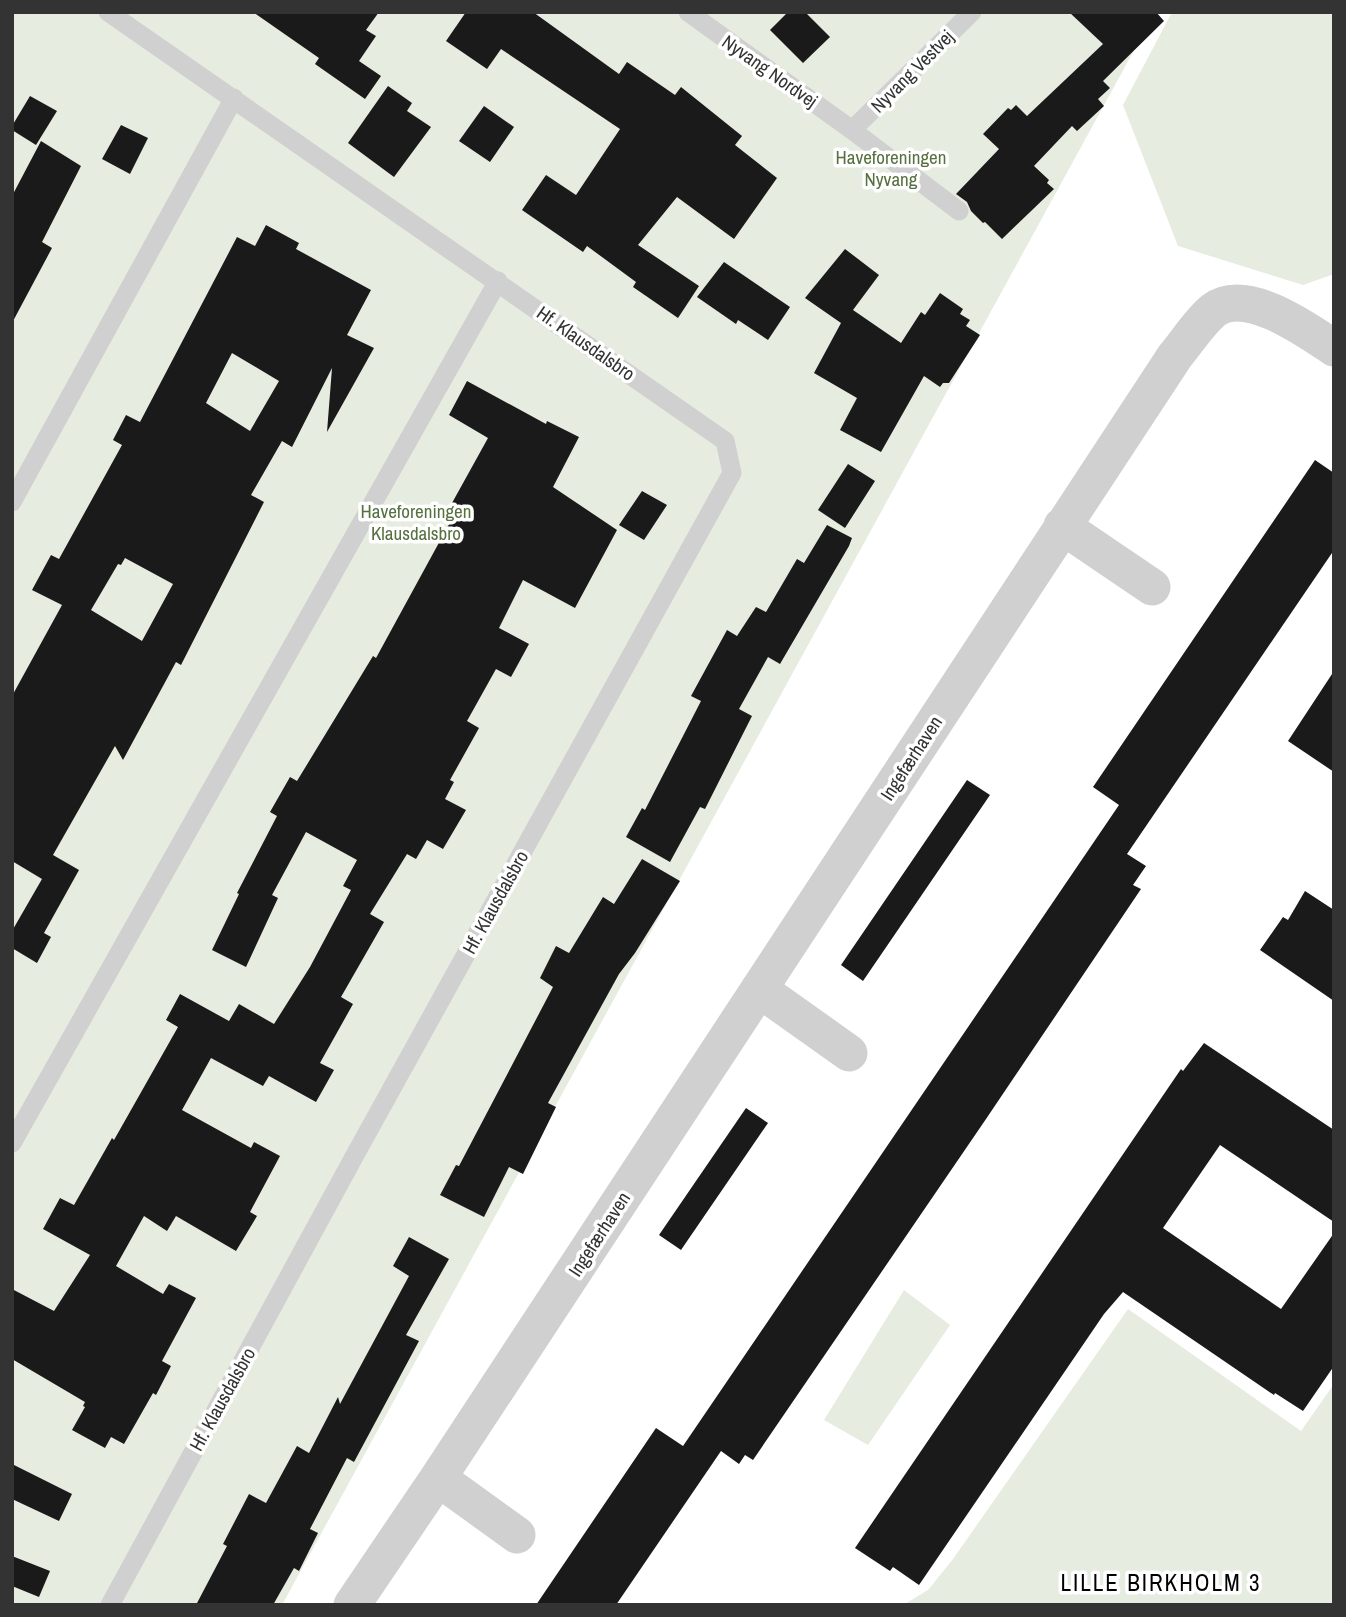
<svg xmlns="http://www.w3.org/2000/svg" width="1346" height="1617" viewBox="0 0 1346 1617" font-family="'Archivo Narrow',sans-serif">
<rect width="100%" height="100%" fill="#fff"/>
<path fill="#e6ecdf" d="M12,12h1143l-873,1593h-270z
M1172,12h162v262l-31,11 -125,-39 -55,-141z
M904,1290l46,35 -82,120 -44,-25z
M1128,1309l173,122 33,-47v221h-431l25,-15 25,-31z"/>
<path fill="#1a1a1a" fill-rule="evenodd" d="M253,12h126l-13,18 10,6 -17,25 22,15 -16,23 -50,-35 4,-6z
M466,12h67l86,62 8,-12 48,33 6,-8 61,49 -7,9 42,33 -43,61 -57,-42 -39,48 61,41 -21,32 -45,-31 3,-5 -49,-36 -4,6 -61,-42 24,-35 30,20 44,-66 -119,-80 -14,20 -41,-28z
M788,12h17l25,25 -27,26 -33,-33z
M1069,12h87l8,9 -61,60 7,7 -12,11 6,7 -27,25 -5,-5 -38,40 15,14 -2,3 7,6 -52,50 -17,-17 -2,1 -12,-12 -4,-9 -11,-8 43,-45 -16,-15 25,-26 3,2 5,-5 11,11 76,-72z
M388,86l24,17 -5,8 24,16 -37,50 -46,-34z
M30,96l27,15 -21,34 -24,-15v-4z
M484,106l30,21 -24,35 -31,-21z
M121,125l27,13 -18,36 -28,-15z
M41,141l40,25 -39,76 10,6 -40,75v-127z
M266,225l33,18 -3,6 75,41 -24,45 27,13 -47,84 5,-64 -40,79 -10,-6 -31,54 13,7 -83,163 -5,-3 -53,98 -8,-14 -62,109 26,15 -35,63 7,4 -14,26 -25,-15v-17l30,-52 -30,-18v-165l50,-91 -30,-15 19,-35 8,4 63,-114 -9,-5 13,-25 14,7 97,-185 18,9zM232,353l47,28 -29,50 -44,-28zM125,558l48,26 -31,57 -51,-31 27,-46 3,1z
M845,249l34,26 -26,35 48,33 20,-31 4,3 15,-22 23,16 -3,5 10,6 -4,6 14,9 -31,48h-6l-3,4 -16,-11 -43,76 -41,-22 17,-32 -43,-25 27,-50 -36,-25z
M724,262l66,45 -22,33 -30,-20 -2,4 -39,-27z
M467,381l79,43 1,-3 32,16 -26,50 64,43 -42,78 -52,-28 -24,48 30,16 -18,33 -15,-8 -29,52 12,7 -29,52 4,2 -9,17 21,11 -23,39 -16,-9 -11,19 -9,-5 -37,60 14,8 -43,75 12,7 -33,59 14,7 -18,32 -47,-26 -6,10 -52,-28 -29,52 69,38 3,-6 26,14 -30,56 7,4 -21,35 -60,-35 -9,15 -23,-15 -28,50 47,28 6,-10 27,14 -34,63 9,5 -15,29 -3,-2 -29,51 -13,-7 -6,11 -33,-18 13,-23 -2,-1 2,-4 -73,-43v-70l42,22 36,-56 -47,-26 17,-31 14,7 38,-67 2,2 64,-113 -12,-7 14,-26 49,27 10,-17 35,20 36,-57 41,-77 -8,-4 14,-26 -51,-28 -34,63 6,3 -32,69 -34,-17 27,-56 -2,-1 40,-77 -7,-4 20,-35 7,4 76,-125 3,2 83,-152 -7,-3 36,-65 -39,-23z
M1315,460l19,13v77l-207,304 19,12 -13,19 8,4 -155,230 -233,341 -8,-5 -6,9 -18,-13 -105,154h-80l120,-177 27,18 247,-363 189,-278 -26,-18z
M848,464l27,17 -30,47 -27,-18z
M642,491l25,14 -23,35 -25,-15z
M827,525l25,13 -3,8 -69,118 -12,-7 -29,52 13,7 -47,93 -5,-2 -30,55 -44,-25 16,-29 3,2 56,-109 -10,-5 36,-66 10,6 19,-29 10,5 31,-53 7,4z
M1334,671v101l-46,-31z
M967,780l23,15 -127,186 -22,-16z
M642,859l38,22 -45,72 -16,21 -71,129 8,4 -33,67 -14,-7 -25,50 -44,-22 16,-30 3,1 94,-179 -13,-9 16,-32 13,7 34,-56 11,7z
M1305,891l29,19v91l-74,-51 23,-33 5,3z
M1204,1043l130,87v92l-114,-77 -57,83 118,81 53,-76v133l-31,45 -28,-18 -1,2 -151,-103 -19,22 -185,271 -26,-18 -3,4 -35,-23 326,-479 2,2z
M746,1108l22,15 -87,127 -22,-15z
M409,1237l40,22 -43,76 13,6 -65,121 -7,-4 -37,71 8,4 -19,38 -5,-3 -21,37h-77l31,-59 -4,-2 26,-50 17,9 31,-57 12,7 29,-56 2,7 69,-128 -16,-10z
M12,1464l60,30 -13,27 -47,-22z
M12,1556l38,15 -11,26 -27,-11z"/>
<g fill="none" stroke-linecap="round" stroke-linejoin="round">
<path stroke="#d0d0d0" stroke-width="19" d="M108,12l617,429 7,32 -377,682 -245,450
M688,12l164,118 107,81
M852,130l120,-118
M12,502l222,-404
M12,1143l486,-862"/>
<path stroke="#d0d0d0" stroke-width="37" d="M1062,526l90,61
M759,989l90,64
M438,1478l79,57
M352,1605l86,-127 737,-1122c12,-14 24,-34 39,-46 32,-24 93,20 120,38"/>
</g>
<g text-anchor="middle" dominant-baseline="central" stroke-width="7" stroke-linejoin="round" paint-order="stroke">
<g font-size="19" fill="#333" stroke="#fff">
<text transform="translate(770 71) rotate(35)">Nyvang Nordvej</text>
<text transform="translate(912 71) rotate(-45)">Nyvang Vestvej</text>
<text transform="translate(586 343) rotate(35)">Hf. Klausdalsbro</text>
<text transform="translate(911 758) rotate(-57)">Ingefærhaven</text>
<text transform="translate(495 902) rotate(-61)">Hf. Klausdalsbro</text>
<text transform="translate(599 1234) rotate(-57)">Ingefærhaven</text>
<text transform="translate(222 1399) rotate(-61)">Hf. Klausdalsbro</text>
</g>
<g font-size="19" fill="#56703f" stroke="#fff">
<text x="891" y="157">Haveforeningen<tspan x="891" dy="22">Nyvang</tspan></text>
<text x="416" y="511">Haveforeningen<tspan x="416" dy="22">Klausdalsbro</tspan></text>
</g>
<g font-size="23" letter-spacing="2" fill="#000" stroke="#fff">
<text x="1161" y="1582">LILLE BIRKHOLM 3</text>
</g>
</g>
<rect width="1346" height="1617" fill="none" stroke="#333333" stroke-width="28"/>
</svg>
